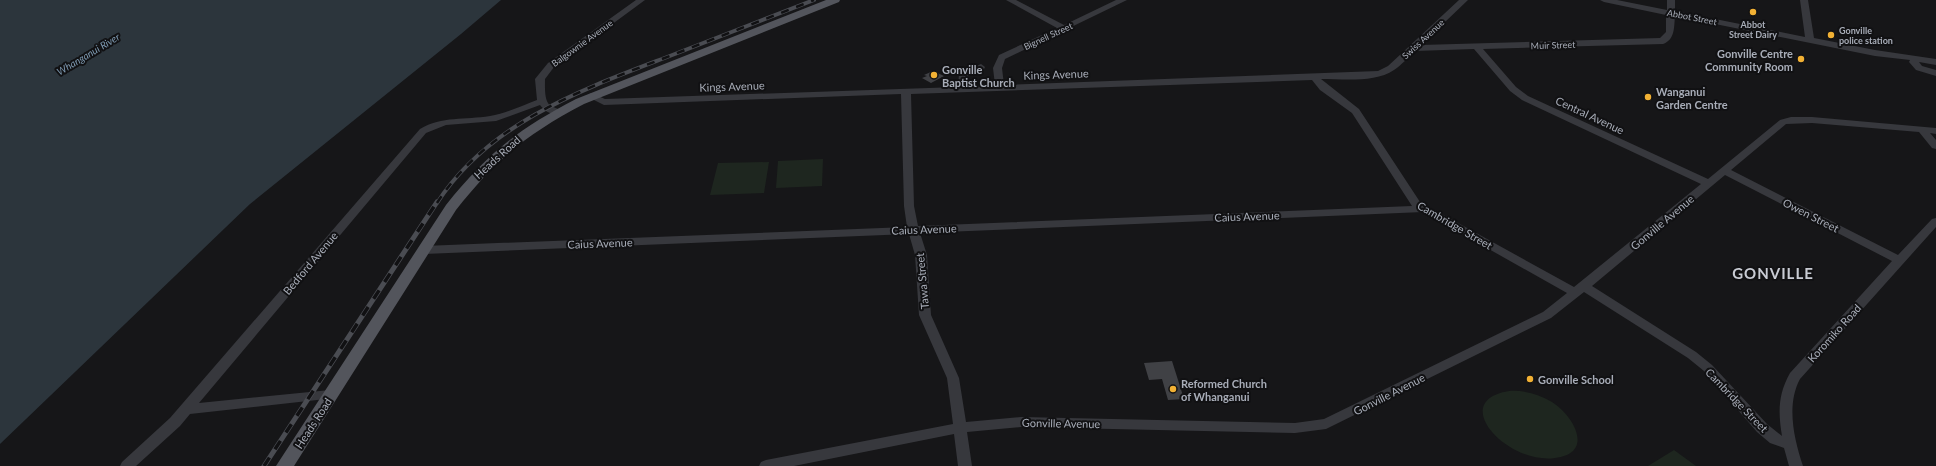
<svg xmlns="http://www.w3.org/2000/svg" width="1936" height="466" viewBox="0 0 1936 466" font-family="Lato,sans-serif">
<rect width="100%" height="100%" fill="#161618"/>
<path fill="#1e261f" d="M823,159l-1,27 -46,2 2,-27z
M769,162l-5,31 -54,2 8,-32z
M1509,391c15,-1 30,3 43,11 22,14 43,51 3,56 -47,7 -108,-57 -46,-67z
M1674,450l22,16h-48z"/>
<path fill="#2c353c" d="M0,0h501l-40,34 -211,170 -250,240z"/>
<path fill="#404145" d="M933,71l11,5 -13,7 -9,-5 5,-2 -3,-1z
M1172,361l12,38 -16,1 -6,-21 -13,1 -5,-17z"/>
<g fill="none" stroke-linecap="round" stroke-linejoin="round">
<path fill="#37383d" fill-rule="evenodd" d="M636,0h9l-91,67 -9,12c0,7 -1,22 5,26 4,3 8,3 12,7l-2,2c-7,2 -16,-3 -20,-9l-44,16 -50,4 -20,8 -227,270 131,-13 5,2 1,3 -1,3 -145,16 -10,12 -44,40h-16l2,-4 48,-44 250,-289c22,-13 45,-9 70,-13 16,-3 32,-10 47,-16l-2,-21 13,-16z
M1006,0h10l48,25 52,-25h11l-122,59 -3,9 2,17 374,-14 10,-5 71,-66h9l-47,45 239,-7 6,-6v-17l-62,-13 -4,-2h17l50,10v-10h8v11l130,26 -5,-37h8l6,38 61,12 61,9v6l-17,-3 3,4 14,4v6l-20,-6 -7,-8 1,-2 -35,-4 -200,-40c-1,11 0,24 -12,28l-180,5 33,38 12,9 180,83 72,-59 11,-3h21l124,11v6l-6,-1 6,7v9l-4,-1 -13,-16 -107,-9 -26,1 -55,46 167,85 34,-36 4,-1v9l-136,152c-14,26 -6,60 3,87h-14l-5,-18 -14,-5 -13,-11 -53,-61 -16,-13 -104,-66 -33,26 -225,111 -31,4 -274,-6 -54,5 5,34h-14l-4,-32 -160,32h-35l2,-4 5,-2 187,-36 -6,-46 -28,-63 -4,-60 -6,-21 -485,20 -6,-4 6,-4 483,-19 -3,-21 -3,-112 -297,11 -18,-9 5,-3 14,6 353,-12 1,-13 22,-10 4,3 -1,2 -17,8v9l28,-1 -2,-17 6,-13 58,-27zM1474,49l36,42 12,9 179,84 -127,103 -154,-85 -61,-93 -38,-30c22,0 54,4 73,-9 8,-5 14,-13 21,-19zM1312,80l8,10 32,23 60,93 -494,20 -4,-20 -3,-112zM1725,175l167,86 -102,112c-12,22 -12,38 -8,63l-15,-12 -55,-59 -16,-13 -104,-66zM1423,212l144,81 -24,19 -219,107 -29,4 -274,-6 -55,5 -7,-44 -28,-63 -4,-60 -7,-22z"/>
<path fill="#53555c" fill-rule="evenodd" d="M826,0h14l-1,2 -255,102c-57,30 -88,55 -128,106l-162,256h-18l170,-261c41,-51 72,-76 130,-106z"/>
<defs>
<path id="rail-far1" d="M437,203c51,-79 141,-112 225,-144 51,-20 101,-39 152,-59"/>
<path id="rail" d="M264,466l173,-264"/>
</defs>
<use href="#rail-far1" stroke="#4a4c52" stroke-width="4"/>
<use href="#rail" stroke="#4a4c52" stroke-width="5"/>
<use href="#rail-far1" stroke="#111113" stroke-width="2.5" stroke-dasharray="8" stroke-linecap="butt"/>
<use href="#rail" stroke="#111113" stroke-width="3.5" stroke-dasharray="10" stroke-linecap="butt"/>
</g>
<g fill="#f2b134" stroke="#111113" stroke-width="1.5">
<circle cx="1753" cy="12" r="4"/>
<circle cx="1831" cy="35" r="4"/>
<circle cx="1801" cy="59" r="4"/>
<circle cx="934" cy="75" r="4"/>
<circle cx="1648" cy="97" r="4"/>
<circle cx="1530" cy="379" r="4"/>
<circle cx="1173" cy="389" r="4"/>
</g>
<g text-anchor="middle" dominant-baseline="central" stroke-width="4" stroke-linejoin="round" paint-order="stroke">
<g font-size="9" fill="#a8adb8" stroke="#111113">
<text transform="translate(1692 17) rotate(11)">Abbot Street</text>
<text transform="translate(1048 36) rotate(-25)">Bignell Street</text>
<text transform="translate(1423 39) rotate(-43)">Swiss Avenue</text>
<text transform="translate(582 43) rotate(-36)">Balgownie Avenue</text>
<text transform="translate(1553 45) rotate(-2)">Muir Street</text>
</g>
<g font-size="9" font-weight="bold" fill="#a8adb8" stroke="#111113">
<text x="1753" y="24">Abbot<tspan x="1753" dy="10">Street Dairy</tspan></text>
<text x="1839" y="30" text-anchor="start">Gonville<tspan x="1839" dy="10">police station</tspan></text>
</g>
<g font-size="10" font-style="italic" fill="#7f9bb3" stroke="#111113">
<text transform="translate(88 54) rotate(-31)">Whanganui River</text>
</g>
<g font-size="11" font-weight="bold" fill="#a8adb8" stroke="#111113" text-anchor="start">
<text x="1793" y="53" text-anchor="end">Gonville Centre<tspan x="1793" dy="13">Community Room</tspan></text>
<text x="942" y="69">Gonville<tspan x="942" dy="13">Baptist Church</tspan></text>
<text x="1656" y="91">Wanganui<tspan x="1656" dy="13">Garden Centre</tspan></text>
<text x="1538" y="379">Gonville School</text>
<text x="1181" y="383">Reformed Church<tspan x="1181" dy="13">of Whanganui</tspan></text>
</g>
<g font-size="11" fill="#a8adb8" stroke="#111113">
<text transform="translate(1056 74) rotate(-2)">Kings Avenue</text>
<text transform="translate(732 86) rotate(-2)">Kings Avenue</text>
<text transform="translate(1590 115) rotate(25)">Central Avenue</text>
<text transform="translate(497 157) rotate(-42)">Heads Road</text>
<text transform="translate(1811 215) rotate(27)">Owen Street</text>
<text transform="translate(1247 216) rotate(-2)">Caius Avenue</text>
<text transform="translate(1662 222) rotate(-40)">Gonville Avenue</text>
<text transform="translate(1455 225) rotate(30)">Cambridge Street</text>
<text transform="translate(924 229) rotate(-2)">Caius Avenue</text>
<text transform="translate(600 243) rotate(-2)">Caius Avenue</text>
<text transform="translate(310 263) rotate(-50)">Bedford Avenue</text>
<text transform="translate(922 281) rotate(-95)">Tawa Street</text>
<text transform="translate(1834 333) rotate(-48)">Koromiko Road</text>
<text transform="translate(1389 394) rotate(-27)">Gonville Avenue</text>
<text transform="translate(1737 400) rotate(46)">Cambridge Street</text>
<text transform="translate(313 423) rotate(-57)">Heads Road</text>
<text transform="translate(1061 423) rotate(1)">Gonville Avenue</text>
</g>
<g font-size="15" font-weight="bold" letter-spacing="1" fill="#c9ccd4" stroke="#111113">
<text x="1773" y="273">GONVILLE</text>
</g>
</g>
</svg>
